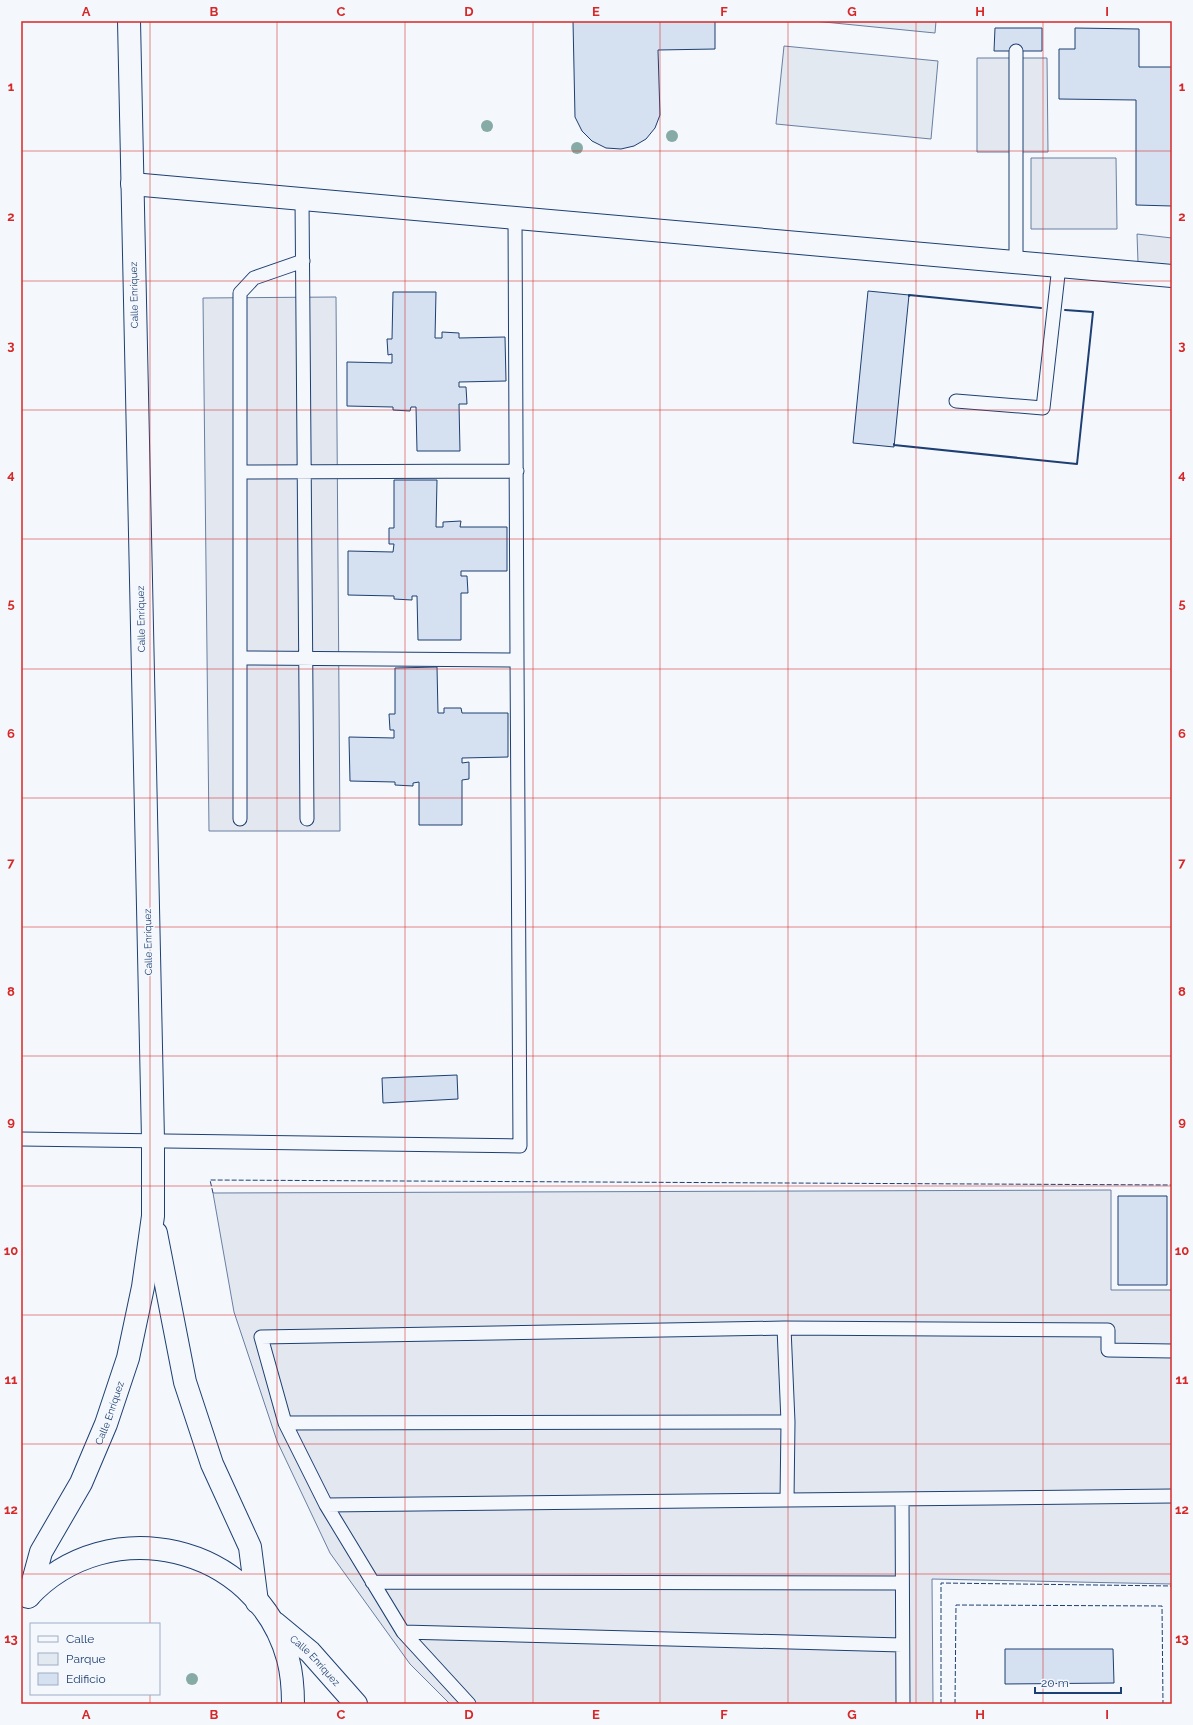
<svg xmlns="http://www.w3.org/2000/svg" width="1193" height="1725" viewBox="0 0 1193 1725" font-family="Raleway,sans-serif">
<rect width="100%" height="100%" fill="#f4f7fb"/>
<path fill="#e3e9f0" stroke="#687fa3" d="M814,21h122l-1,12z
M784,46l154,15 -7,78 -155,-15z"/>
<path fill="#e3e8f0" stroke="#687fa3" d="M977,58h70l1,94h-71z
M1031,158h85l1,71h-86z
M1137,234l35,4v27l-34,-3z
M336,297l4,534h-131l-6,-533z
M1111,1190v100h61v294l-240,-5 1,125h-483l-40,-40 -80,-111 -53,-112 -43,-129 -21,-119z"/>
<path fill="#d5e0f0" stroke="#1d3f73" d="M573,21h142v28l-57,1 2,65 -5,13 -9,11 -12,7 -13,3 -15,-1 -14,-7 -10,-10 -7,-14z
M995,28h47v23h-48z
M1075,28l64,1v38h33v139l-36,-1v-105l-77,-1v-50h16z
M868,291l41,4 -15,152 -41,-4z
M393,292h43l-1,46h7v-6l17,1v5l46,-1 1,44 -47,1v5h7l1,17h-8l1,47h-43l-1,-44h-5l-1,4 -17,-1v-3l-46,-1v-44l45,1v-9l-4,1 -1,-16h5z
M394,480h43l-1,47h7v-5l18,-1 -1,6h47v44h-46v5h6l1,17h-7v47h-43l-1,-44h-5v4l-18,-1v-3l-46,-1v-44l45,1 1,-8h-5v-16h5z
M437,667l1,46h6v-5h17l1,5h46v44l-46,1v5l7,-1v17l-7,1v45h-43v-43l-6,1v3l-18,-1v-3l-45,-1 -1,-44 45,1v-8h-4l-1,-16h6v-46z
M457,1075l1,24 -75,4 -1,-25z
M1118,1196h49v89h-49z
M1005,1649h108l1,34 -109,1z"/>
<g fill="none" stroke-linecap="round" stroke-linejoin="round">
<defs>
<path id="service" d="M1016,51v211
M302,199l5,620
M956,401l87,7 16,-142
M240,472l277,-1
M240,658l277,2 -2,-442
M240,819v-526l14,-15 49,-17
M21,1139l499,7 -3,-486
M784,1328l324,2v20l64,1
M285,1423l-24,-86 523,-9 4,94
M902,1499l1,205
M787,1500l1,-78 -503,1 41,82 846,-9
M326,1505l77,127 66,72
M372,1582l530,1
M403,1632l499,13"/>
<path id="minor" d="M132,184l1040,92"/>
<g id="tertiary">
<path d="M156,1233l29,149 27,82 38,83 7,55"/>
<path id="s1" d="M29,1596l12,-44 40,-69 25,-59 22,-66 15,-71 10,-71v-76l-24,-1119"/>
<path d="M28,1597c80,-87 229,-53 260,62 4,15 5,30 5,45"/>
<path id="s2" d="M275,1623l35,29 46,52"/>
</g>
</defs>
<use href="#service" stroke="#1d3f73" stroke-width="15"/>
<use href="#minor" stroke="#1d3f73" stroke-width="24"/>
<use href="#tertiary" stroke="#1d3f73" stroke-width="24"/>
<use href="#service" stroke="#f4f7fb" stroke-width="13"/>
<use href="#minor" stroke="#f4f7fb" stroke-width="22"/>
<use href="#tertiary" stroke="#f4f7fb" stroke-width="22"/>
<path stroke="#1d3f73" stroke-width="1" stroke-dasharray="5 2" stroke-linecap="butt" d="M213,1193l-3,-13 962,5
M941,1704v-121l231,3
M955,1704l1,-99 206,1 1,98"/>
<path stroke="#1d3f73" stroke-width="2" d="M909,296v-1l132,13
M894,444v1l183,19 16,-152 -28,-2"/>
</g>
<g fill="#86aba6">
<circle cx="487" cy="126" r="6"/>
<circle cx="672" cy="136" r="6"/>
<circle cx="577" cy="148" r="6"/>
<circle cx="192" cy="1679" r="6"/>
</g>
<path fill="none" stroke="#d62828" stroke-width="1" stroke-opacity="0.55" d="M150,21v1603M277,21v1683M405,21v1683M533,21v1683M660,21v1683M788,21v1683M916,21v1683M1043,21v1683M21,151h1151M21,281h1151M21,410h1151M21,539h1151M21,669h1151M21,798h1151M21,927h1151M21,1056h1151M21,1186h1151M21,1315h1151M21,1444h1151M21,1574h1151M150,1694v10"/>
<g text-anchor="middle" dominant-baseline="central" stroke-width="3" stroke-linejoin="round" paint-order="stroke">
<g font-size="10" fill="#1d3f73" stroke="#f4f7fb">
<text transform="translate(134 295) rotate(-91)">Calle Enríquez</text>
<text transform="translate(141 619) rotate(-91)">Calle Enríquez</text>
<text transform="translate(148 942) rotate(-91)">Calle Enríquez</text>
<text stroke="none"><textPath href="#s1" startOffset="201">Calle Enríquez</textPath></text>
<text stroke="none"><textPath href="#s2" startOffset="55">Calle Enríquez</textPath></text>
</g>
</g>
<rect width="1193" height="1725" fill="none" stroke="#f4f7fb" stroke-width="44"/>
<rect x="30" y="1623" width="130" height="72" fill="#f4f7fb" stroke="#9eadc5"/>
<rect x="38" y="1636" width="20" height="6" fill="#f4f7fb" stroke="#9eadc5"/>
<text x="66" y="1643" font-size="12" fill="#1d3f73">Calle</text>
<rect x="38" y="1653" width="20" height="12" fill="#e3e9f0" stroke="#9eadc5"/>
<text x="66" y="1663" font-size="12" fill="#1d3f73">Parque</text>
<rect x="38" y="1673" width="20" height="12" fill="#d5e0f0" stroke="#9eadc5"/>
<text x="66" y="1683" font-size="12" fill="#1d3f73">Edificio</text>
<path d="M1035 1687v6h86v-6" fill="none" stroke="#1d3f73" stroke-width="2"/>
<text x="1041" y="1687" font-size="12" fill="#1d3f73" stroke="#f4f7fb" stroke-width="3" paint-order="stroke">20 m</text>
<rect x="22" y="22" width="1149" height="1681" fill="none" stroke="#d62828" stroke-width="1.5"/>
<g font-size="13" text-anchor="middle" font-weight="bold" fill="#d62828">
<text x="86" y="16">A</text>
<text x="214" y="16">B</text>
<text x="341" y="16">C</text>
<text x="469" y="16">D</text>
<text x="596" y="16">E</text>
<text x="724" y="16">F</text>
<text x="852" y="16">G</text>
<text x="980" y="16">H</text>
<text x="1107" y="16">I</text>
<text x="11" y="91">1</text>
<text x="1182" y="91">1</text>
<text x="11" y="221">2</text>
<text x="1182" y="221">2</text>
<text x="11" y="350">3</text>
<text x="1182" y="350">3</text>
<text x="11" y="479">4</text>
<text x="1182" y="479">4</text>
<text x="11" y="608">5</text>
<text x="1182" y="608">5</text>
<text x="11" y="738">6</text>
<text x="1182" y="738">6</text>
<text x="11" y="867">7</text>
<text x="1182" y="867">7</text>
<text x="11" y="996">8</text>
<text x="1182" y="996">8</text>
<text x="11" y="1126">9</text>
<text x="1182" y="1126">9</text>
<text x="11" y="1255">10</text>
<text x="1182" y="1255">10</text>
<text x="11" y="1384">11</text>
<text x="1182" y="1384">11</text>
<text x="11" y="1514">12</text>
<text x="1182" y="1514">12</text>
<text x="11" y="1643">13</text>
<text x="1182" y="1643">13</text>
<text x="86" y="1719">A</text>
<text x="214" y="1719">B</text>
<text x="341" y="1719">C</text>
<text x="469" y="1719">D</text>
<text x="596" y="1719">E</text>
<text x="724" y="1719">F</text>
<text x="852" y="1719">G</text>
<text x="980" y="1719">H</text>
<text x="1107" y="1719">I</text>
</g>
</svg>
